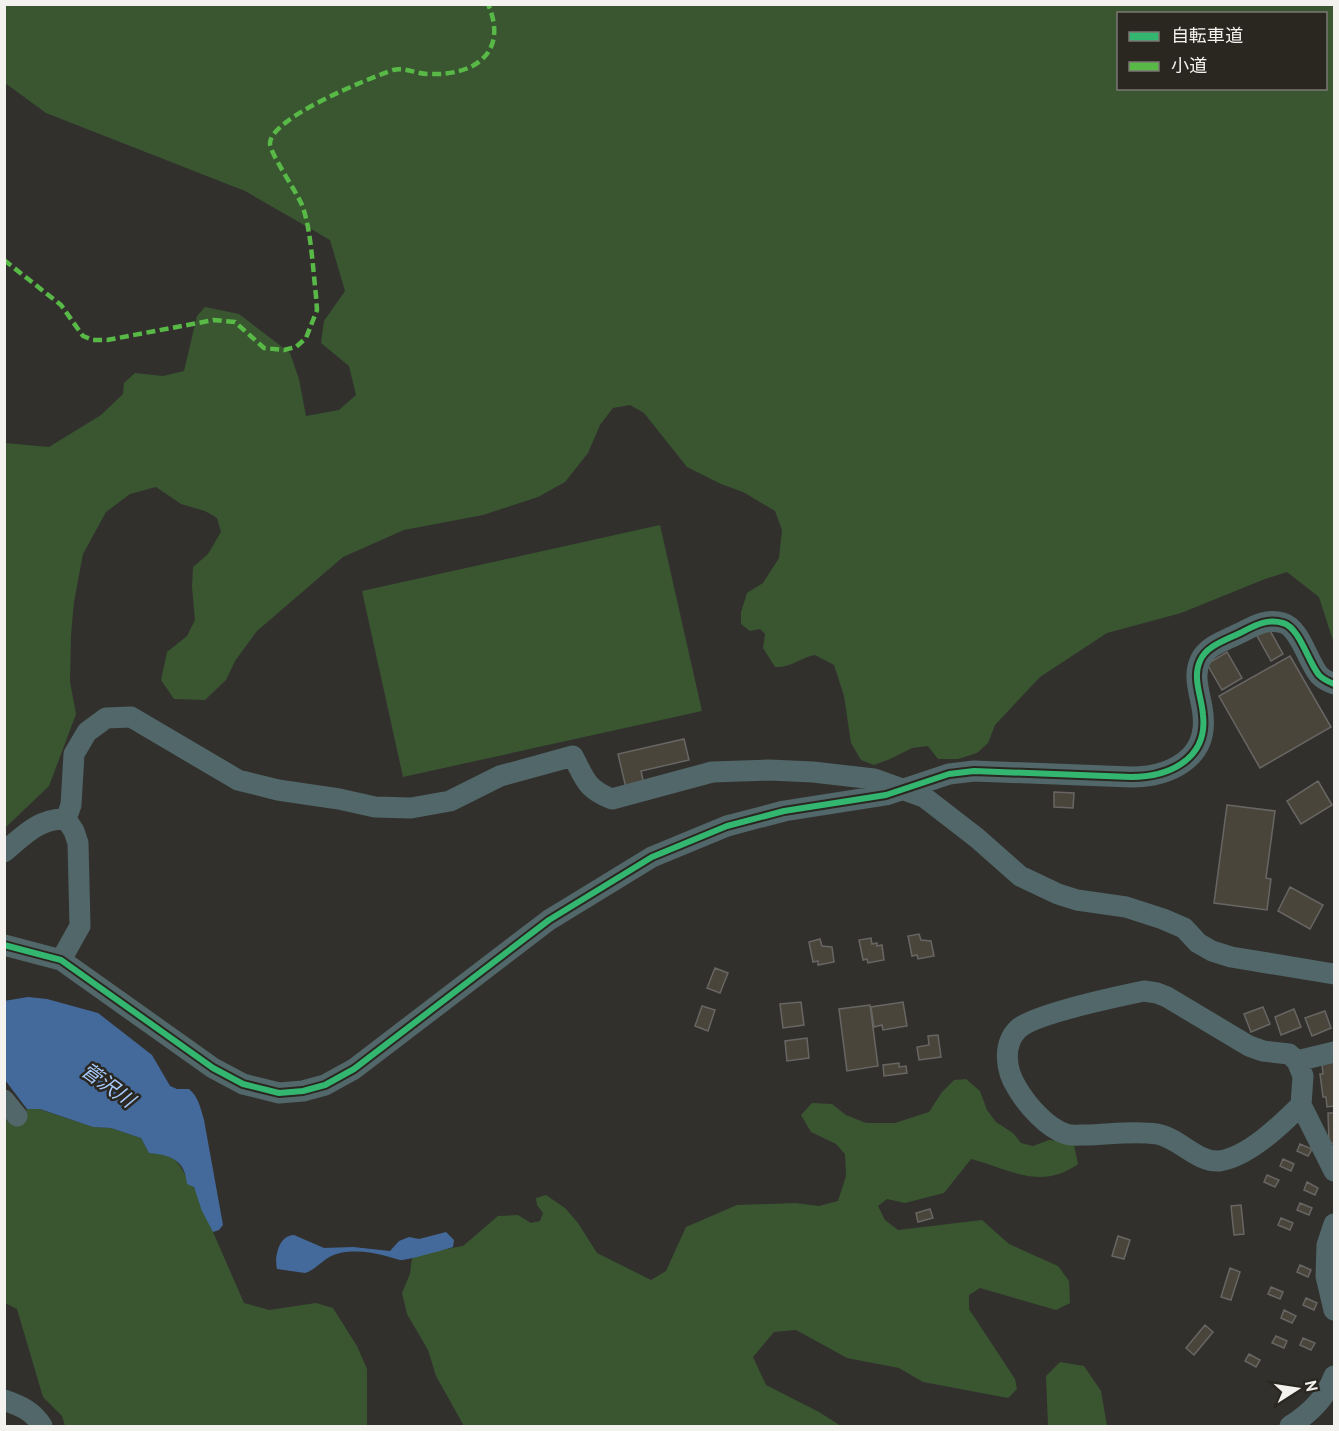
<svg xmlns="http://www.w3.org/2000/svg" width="1339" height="1431" viewBox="0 0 1339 1431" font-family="'PT Sans','Noto Sans JP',sans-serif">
<rect width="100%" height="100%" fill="#32302d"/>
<path fill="#395631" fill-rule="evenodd" d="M5,4l1329,1v639l-15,-47 -32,-25 -22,7 -84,34 -74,20 -67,44 -45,48 -7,18 -11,10 -19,6h-20l-10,-13 -16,2 -22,11 -16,6 -13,-5 -10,-17 -7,-47 -10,-31 -19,-10c-15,3 -24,13 -40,12l-12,-19 2,-14 -5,-5 -10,2 -9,-7v-12l6,-19 16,-10 16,-25 3,-28 -7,-19 -32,-19 -22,-8 -34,-17 -43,-54 -14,-8 -17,3 -13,17 -12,28 -23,29 -27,15 -55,18 -79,15 -61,27 -86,74 -22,30 -9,19 -21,20 -31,-1 -13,-19 6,-28 20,-16 8,-16 -3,-33 1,-20 15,-13 13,-22 -4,-14 -12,-7 -24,-7 -25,-17 -26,7 -24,18 -23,42 -9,48 -3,33 -1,47 6,32 -27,72 -44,42v-385l44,4 52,-32 22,-21 1,-11 11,-10 28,3 21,-5 13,-55 8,-9 34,7 51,39 9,26 7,37 33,-6 17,-15 -7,-29 -28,-23 3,-22 21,-30 -15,-51 -85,-49 -199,-78 -41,-30zM1118,14h208v74h-208z
M660,525l42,186 -299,66 -41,-186z
M966,1079l14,12 7,19 9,12 17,11 8,10 12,3 16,-6 14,1 11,4 4,19c-37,27 -69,5 -107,-5l-27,34 -39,10 -18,-4 -9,7 7,14 13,10 84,-10 27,24 49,22 11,15 1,22 -14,7 -76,-22 -11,7v14l46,70 2,10 -9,9 -85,-16 -24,-14 -52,-10 -51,-28 -22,2 -21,25 13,28 53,27 22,14h-377l-28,-50 -8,-26 -21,-36 -5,-21 8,-19 2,-16 7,-4 44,-8 35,-30 20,-1 13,8 9,-2 3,-8 -6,-8 -1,-7 10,-3 19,13 13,15 19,30 54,27 15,-9 20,-44 51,-22 58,-2 24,3 19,-5 8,-25 -1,-22 -9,-10 -25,-12 -10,-17 11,-12 20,1 14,11 20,8h29l34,-11 13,-20 12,-12z
M27,1109h12l54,18 18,1 30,10 8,15c23,2 26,3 37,23 2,5 6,7 8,12 6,11 8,23 15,35l35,80 25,7 47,-7 17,5 24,38 10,23v57h-302l-3,-10 -19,-19 -26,-88 -12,-6 -1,-184 11,7z
M1060,1362l24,4 17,25 6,35h-59l-2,-50z"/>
<path fill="#446a9c" d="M28,997l19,2 51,14 54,42 18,31 7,3h12c9,7 12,20 15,31l19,105 -4,5 -6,2 -11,-21 -8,-24 -7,-3c-2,-24 -16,-29 -38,-31l-8,-15 -30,-10 -18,-1 -53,-18h-13l-22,-29 -1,-79z
M446,1232l8,8 -1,7c-6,2 -48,14 -53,13 -5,-1 -9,-3 -14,-4 -14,-4 -31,-6 -46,-3 -16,3 -23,17 -35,20l-28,-4c-3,-12 2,-34 17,-34l30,13 29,-1 37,4 9,-10 10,-4 10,2z"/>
<path fill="#4a453a" stroke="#686664" stroke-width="1.5" d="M1268,627l15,27 -12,7 -15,-27z
M1227,652l15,26 -20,12 -15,-26z
M1290,656l41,71 -71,41 -41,-72z
M684,739l5,21 -48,11 3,13 -18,4 -8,-34z
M1318,781l14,24 -31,19 -14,-23z
M1054,792l20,1 -1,15 -19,-1z
M1227,805l48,6 -9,67 5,1 -4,31 -53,-7z
M1290,887l33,18 -13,24 -32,-18z
M919,934l2,6 10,1 3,15 -16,3 -1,-4 -5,1 -4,-20z
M871,938l1,6 5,-1v3l5,-1 2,15 -16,3 -1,-4 -4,1 -4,-20z
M820,939l2,7 10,1 2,15 -16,3v-4l-5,1 -4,-20z
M715,968l13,5 -8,20 -13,-5z
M801,1002l3,23 -21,3 -3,-24z
M903,1002l4,24 -24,4 -1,-5 -8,2 -3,-20z
M870,1005l8,61 -31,5 -8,-62z
M702,1006l13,4 -7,21 -13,-5z
M1263,1007l7,17 -19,8 -7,-18z
M1294,1009l7,18 -20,8 -6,-18z
M1325,1011l6,17 -19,8 -7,-18z
M938,1035l3,22 -22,3 -2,-13 12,-2 -1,-9z
M807,1038l2,20 -22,3 -2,-20z
M1334,1062v44l-7,1 -1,-10h-3l-3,-23h3l-1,-10z
M899,1063v4l7,-1 1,7 -23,3 -1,-11z
M1328,1113h6v30h-5z
M1300,1144l12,5 -4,7 -11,-5z
M1283,1159l11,5 -3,7 -11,-5z
M1267,1175l12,5 -4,7 -11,-5z
M1307,1182l11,6 -3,7 -11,-5z
M1300,1203l12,5 -3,7 -12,-5z
M1241,1205l3,29 -10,1 -3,-29z
M930,1209l3,9 -15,4 -2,-9z
M1281,1218l12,5 -3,7 -12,-5z
M1118,1236l12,4 -6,19 -12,-3z
M1300,1265l11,5 -3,7 -11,-5z
M1230,1268l10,4 -9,28 -10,-3z
M1271,1287l12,5 -3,7 -12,-5z
M1306,1298l11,5 -3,7 -11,-5z
M1284,1310l12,6 -4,7 -11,-5z
M1205,1325l8,7 -19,23 -8,-7z
M1276,1336l11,5 -3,7 -12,-5z
M1303,1338l12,5 -4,7 -11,-5z
M1249,1354l11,6 -4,7 -11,-6z"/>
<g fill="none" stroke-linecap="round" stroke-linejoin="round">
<path stroke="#526769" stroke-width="21" d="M66,819l5,-14 3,-51 13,-22 19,-14 25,-1 107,63 40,10 61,9 36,8 36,1 39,-7 50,-25 73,-20c12,23 13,33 39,43l100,-27 57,-2 44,2 61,7 50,18 53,41 43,38 38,18 19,6 49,7 37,12 21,9 14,15 14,8 19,6 103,17
M4,852c19,-16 35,-34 62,-33
M4,945l57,15 152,108 30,16 36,9 24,-2 22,-6 29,-16 195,-149 103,-63 75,-31 57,-15 102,-16 63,-21 25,-3 157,6c38,0 77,-18 72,-62 -1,-17 -11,-37 -3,-54 6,-15 26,-21 40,-28 14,-7 26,-15 43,-10 17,5 25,39 36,52 4,4 10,7 15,9
M61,960l19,-34 -2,-83 -4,-12 -8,-12
M1144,991l13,2 10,4 82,49 14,5 26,3 8,7 6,15 -2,29c-20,20 -53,52 -82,56 -21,2 -40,-23 -62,-27 -24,-4 -49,1 -73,1 -5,0 -13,1 -18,-1 -19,-6 -39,-29 -49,-46 -11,-17 -15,-43 1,-59 16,-15 102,-33 126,-38z
M1297,1061l37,-9
M4,1100l13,16
M1301,1105l33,66
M1334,1224l-7,21 -1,31 8,34
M4,1400c17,6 29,11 38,26
M1290,1426c19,-12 36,-28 44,-50"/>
<path stroke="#58b947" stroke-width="4.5" stroke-dasharray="9 4.5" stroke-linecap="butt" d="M4,260l57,45 22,31 10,4h14l107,-20 21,2 29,26 20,2 12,-3 10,-9 11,-28 -1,-14c-3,-26 -5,-68 -14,-91 -6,-14 -32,-52 -32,-61 -1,-26 100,-66 123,-74 13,-3 23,4 36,4 45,2 80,-21 59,-70"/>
<defs>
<path id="cycleway" d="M4,945l57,15 152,108 30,16 36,9 24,-2 22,-6 29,-16 195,-149 103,-63 75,-31 57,-15 102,-16 63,-21 25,-3 157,6c38,0 77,-18 72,-62 -1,-17 -11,-37 -3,-54 6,-15 26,-21 40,-28 14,-7 26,-15 43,-10 17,5 25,39 36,52 4,4 10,7 15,9"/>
</defs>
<use href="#cycleway" stroke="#2a2721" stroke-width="10"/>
<use href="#cycleway" stroke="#33b770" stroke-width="6"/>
</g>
<g text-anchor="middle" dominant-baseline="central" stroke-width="5" stroke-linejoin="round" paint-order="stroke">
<g font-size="20" font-style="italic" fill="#a7cafa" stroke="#2a2721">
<text transform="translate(108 1085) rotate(36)">菅沢川</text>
</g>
</g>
<rect width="1339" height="1431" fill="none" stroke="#f4f2ee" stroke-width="12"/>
<rect x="1117" y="12" width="210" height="78" fill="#2a2721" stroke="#7b7873" stroke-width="1.5"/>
<rect x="1129" y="32" width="30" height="9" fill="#33b770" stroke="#7b7873" stroke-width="1.5"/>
<text x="1171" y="42" font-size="18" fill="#f4f2ee">自転車道</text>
<rect x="1129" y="62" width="30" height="9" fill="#58b947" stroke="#7b7873" stroke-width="1.5"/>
<text x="1171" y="72" font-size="18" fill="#f4f2ee">小道</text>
<g transform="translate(1297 1389) rotate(78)" stroke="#2a2721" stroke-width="4.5" paint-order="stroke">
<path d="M0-4.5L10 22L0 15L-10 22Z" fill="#f4f2ee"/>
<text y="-9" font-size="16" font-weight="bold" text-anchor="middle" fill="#f4f2ee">N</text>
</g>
</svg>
